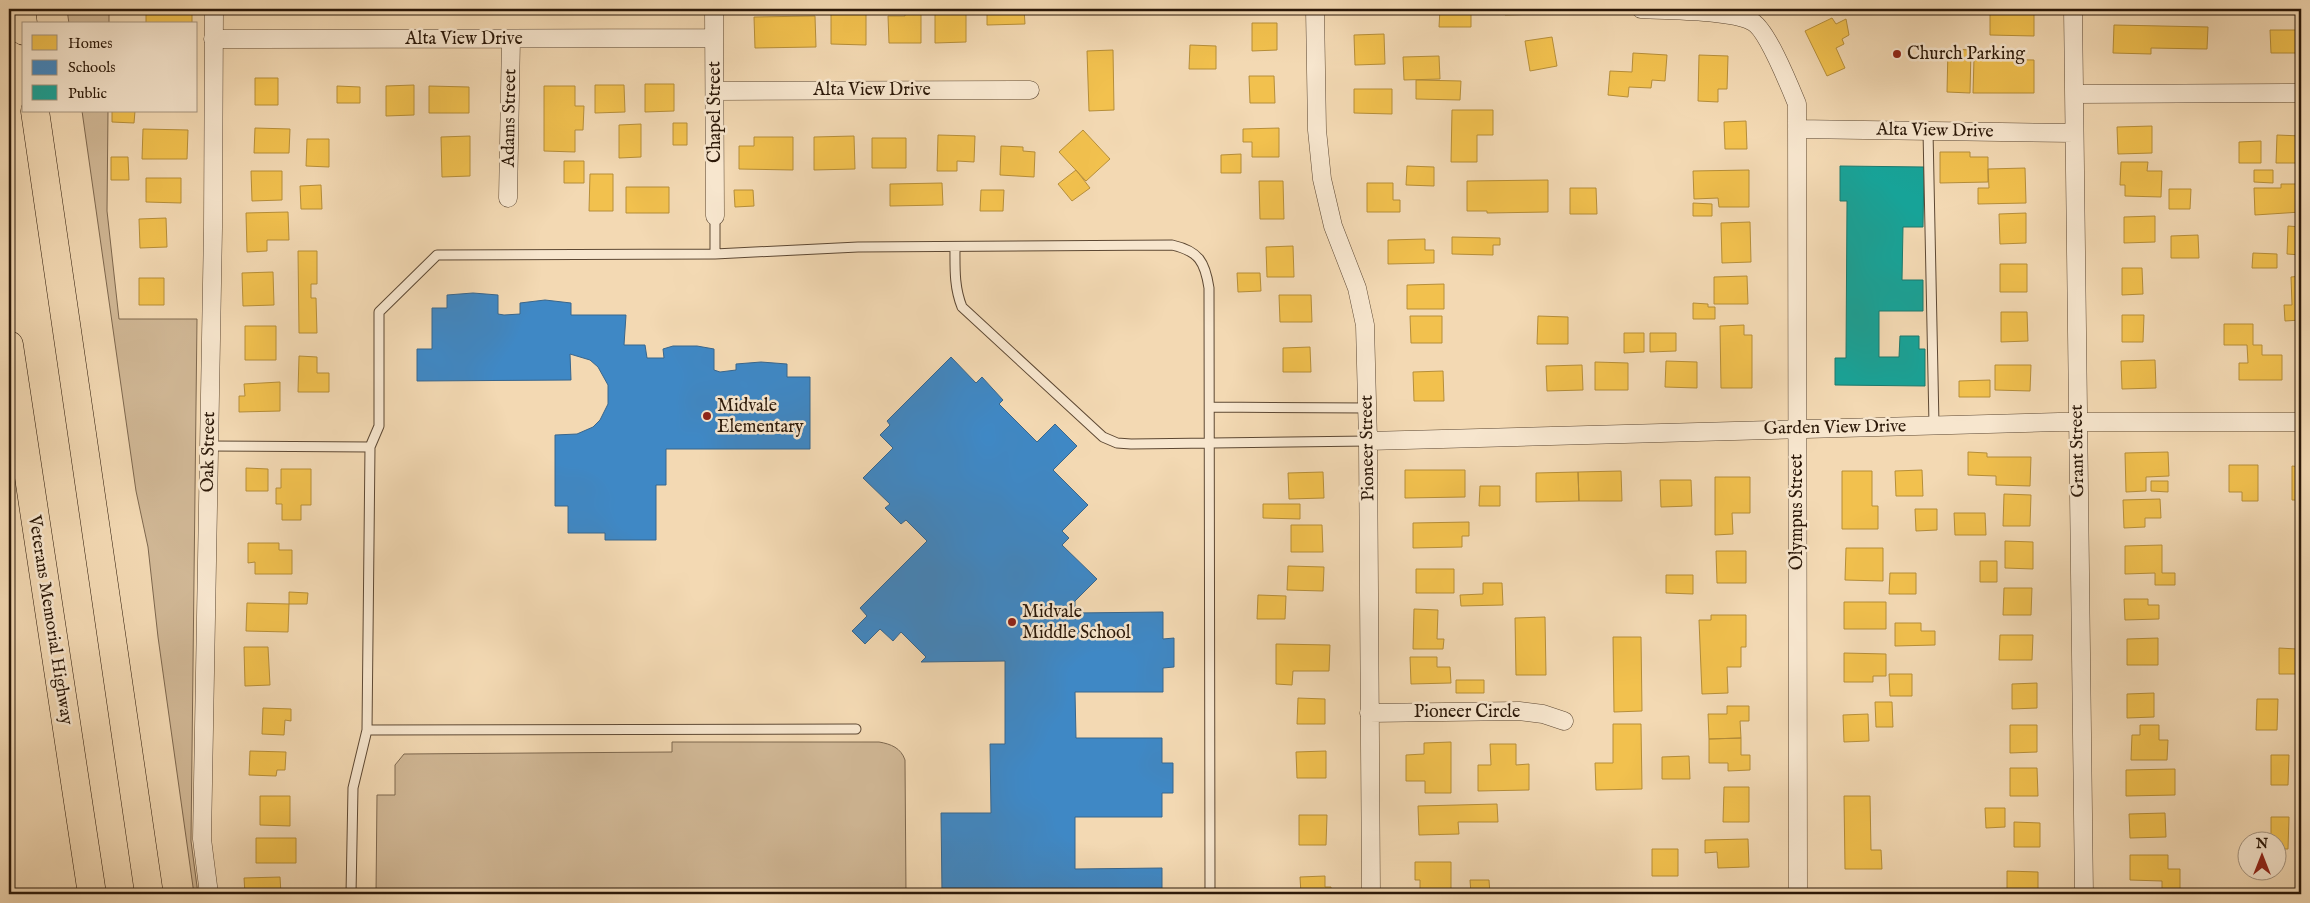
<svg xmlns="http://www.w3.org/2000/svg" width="2310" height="903" viewBox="0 0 2310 903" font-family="'IM FELL English',serif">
<rect width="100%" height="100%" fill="#f3d9b3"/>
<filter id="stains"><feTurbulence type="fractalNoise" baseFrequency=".004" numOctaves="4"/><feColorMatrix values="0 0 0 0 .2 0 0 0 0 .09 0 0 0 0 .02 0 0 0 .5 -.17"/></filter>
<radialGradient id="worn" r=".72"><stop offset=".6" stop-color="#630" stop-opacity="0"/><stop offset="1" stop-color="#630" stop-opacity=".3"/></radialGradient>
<path fill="#d1b896" stroke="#7e684f" d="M67,9h42v15h-40z
M82,111h26l-1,100 12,108h78l-6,522 7,53h-4l-36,-257 -10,-90 -12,-56z
M672,742h207c12,2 22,6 26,18l1,134h-530l1,-99h18v-30l9,-11 268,-2z"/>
<path fill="#f2c14e" stroke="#b68e39" d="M146,9h46v15h-46z
M905,9h16v34h-32l-1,-27h17z
M987,9h37l1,15 -38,1z
M1440,9h31v18h-32z
M1505,9h37v5l-37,1z
M1950,9h23v5h-23z
M1990,9h44v27l-44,-1z
M2127,9h19v3l-19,1z
M831,11h35v34l-35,-1z
M966,12v30l-31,1v-30z
M815,16l1,31 -61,1 -1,-31z
M1832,18l4,6 10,-5 3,16 -7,4 2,5 -8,4 9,20 -18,8 -22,-45z
M1252,23h25v27l-25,1z
M2114,25l94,2 -1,22 -56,-1v6l-38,-1z
M2270,30h26l1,23h-26z
M1384,34l1,30 -30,1 -1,-30z
M1552,37l5,29 -27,5 -5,-30z
M1190,45l26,1v23h-27z
M1948,49l23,1 -1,43 -23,-1z
M1113,50l1,60 -25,1 -2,-60z
M1633,53l34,2 -2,26 -13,-1 -1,8 -22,-1 -1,10 -20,-2 2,-24 22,1z
M1699,55l29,1 -1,33h-9v13l-20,-1z
M1439,56l1,23 -36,1 -1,-23z
M1974,59l60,1v33h-61z
M1249,76h25l1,27h-25z
M255,78h23v27h-23z
M1416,80l45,1 -1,19 -44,-1z
M645,84h29v27l-29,1z
M414,85v30l-28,1v-30z
M595,85h29l1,27 -30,1z
M337,86l23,1v16h-23z
M429,86l40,1v26h-40z
M544,86h31v20h9l-1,24h-8v22l-31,-1z
M1354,89h38v25l-38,-1z
M1452,110h41v25h-16v27h-26z
M112,111h23l-1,12 -22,-1z
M1746,121l1,28h-22l-1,-27z
M673,123h14v22h-14z
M641,124v33l-22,1v-33z
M2152,126v27l-34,1 -1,-27z
M255,128l35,1 -1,24h-35z
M1279,128v29h-27v-15h-9v-13z
M143,129l45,1 -1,29h-45z
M1083,130l27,29 -24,22 -27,-29z
M938,135l37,1 -1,26 -17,-1v10h-20z
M2277,135l24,1v27h-25z
M470,136v40l-28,1 -1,-40z
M854,136l1,33 -41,1v-33z
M754,137h39v33l-54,-1v-23h15z
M872,138h34v30h-34z
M307,139h22v28l-23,-1z
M2261,141v22h-22v-21z
M1001,146l22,1v4l12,1 -1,25 -34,-2z
M1940,152h30v5h18v25l-48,1z
M1241,154v19h-20v-18z
M111,157h17l1,23h-18z
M564,161h20v22h-20z
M2121,162h27l-1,9h15l-1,26 -36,-1v-11h-5z
M1407,166l27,1v19l-28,-1z
M2025,168l1,35 -48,1v-16h11l-1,-19z
M1076,170l14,18 -18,13 -14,-17z
M1749,170v37h-30l-1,-9 -24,1 -1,-28z
M2254,170h19v13l-19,-1z
M251,171h31v29l-30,1z
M590,174h23v37h-24z
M146,178h35v25l-35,-1z
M1548,180v32l-61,1v-2h-20v-30z
M1259,181h24l1,38h-24z
M942,183l1,22 -53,1v-22z
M1367,183h26v17h7v12h-33z
M2281,184h20v28l-46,3 -1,-27h27z
M321,185l1,24h-21l-1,-23z
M626,187h43v26h-43z
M1570,188h26l1,26h-27z
M2169,189h22l-1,20h-21z
M734,190h19l1,16 -19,1z
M981,190h23l-1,21h-23z
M1693,203l19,1v12h-19z
M288,212l1,28h-22v11l-20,1 -1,-39z
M2026,213v30l-26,1 -1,-30z
M2155,216v26l-31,1v-26z
M166,218l1,29 -27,1 -1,-29z
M1750,222l1,40 -29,1 -1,-40z
M2288,226l13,1v28l-14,-1z
M2198,235l1,23h-28v-22z
M1452,237l48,1v7h-7v10l-41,-1z
M1425,239v11h9v13l-46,1v-24z
M1293,246l1,31h-27l-1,-30z
M298,251h19v33h-6v14h5l1,35h-18z
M2253,253l24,1v14h-25z
M2000,264h27v28h-27z
M2122,268h20l1,26 -21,1z
M273,272l1,33 -31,1 -1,-33z
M1237,273h23l1,18 -23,1z
M1747,276l1,28h-34v-27z
M2301,276v44l-16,1 -1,-16h8l-1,-28z
M139,278h25v27h-25z
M1444,284v25h-37v-24z
M1279,295h32l1,27h-32z
M1693,303l15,1v3h7v12h-22z
M2001,312h26l1,29 -27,1z
M2122,315h22l-1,27h-21z
M1410,316h32v27h-31z
M1538,316l30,1v27h-31z
M2224,324h29v21h9v10h20v25h-43v-17h9l-1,-18h-23z
M1744,325v10h8v53h-31l-1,-62z
M245,326h31v34h-31z
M1624,333h20v19l-20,1z
M1650,333h26v18l-26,1z
M1310,347l1,25h-28v-24z
M299,356l18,1v16h12v19h-31z
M2155,360l1,28 -34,1 -1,-28z
M1666,361l31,1v26l-32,-1z
M1595,362l33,1v27h-33z
M1582,365l1,25 -36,1 -1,-25z
M1995,365h36l-1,26 -35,-1z
M1443,371l1,30h-30l-1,-29z
M1990,380v17h-31v-16z
M280,382v29l-41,1v-16h6l-1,-12z
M1968,452l19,1v4h44l-1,29 -34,-1v-9l-28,-1z
M2168,452l1,24 -23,1v14l-20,1 -1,-39z
M2229,465h29v36h-16v-9h-13z
M2292,466l9,1v33h-9z
M246,468l22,1v22h-22z
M281,469h30v36h-10v15h-19v-16h-6v-16h5z
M1405,470h60v27l-60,1z
M1922,470l1,26h-27l-1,-25z
M1621,471l1,30h-43l-1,-29z
M1842,471h30v35h6v23h-36z
M1323,472l1,26 -35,1 -1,-26z
M1578,472l1,29 -43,1v-29z
M1715,477h35v36h-18l1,21 -18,1z
M1660,480h31l1,26 -31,1z
M2151,481h17v11l-17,-1z
M1480,486h20v20h-21z
M2004,494l27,1 -1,31h-27z
M2160,499l1,19h-16v9l-21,1 -1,-28z
M1263,504h37v15l-37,-1z
M1915,509h22v21l-21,1z
M1954,513h31l1,22h-31z
M1469,522v14h-7v11l-49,1v-25z
M1291,525h31l1,27h-32z
M2005,541l28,1v27l-28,-1z
M248,543h31v7h13v24h-37v-12l-7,1z
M2162,545v28h13v12h-20v-12l-30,1v-28z
M1846,548h37v33l-38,-1z
M1716,551h30v32h-29z
M1980,561h17v21h-17z
M1288,566l36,1 -1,24 -36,-1z
M1416,569h38v24h-38z
M1890,573h26v21h-27z
M1666,575h27v19l-27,-1z
M1483,583h19l1,22 -42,1 -1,-11 23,-1z
M2004,588h28l-1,27h-28z
M289,592l19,1 -1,11h-18z
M1258,595l28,1 -1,23h-28z
M2124,599h24v6h11v14l-34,1z
M1844,602h42v27h-42z
M247,603l42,1 -1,28 -42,-1z
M1414,609l24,1 -1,29h7l-1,10h-30z
M1711,615h35v32h-5v20h-14l1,26 -26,1 -3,-74h12z
M1545,617l1,58h-30l-1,-57z
M1895,623h26v8h14v14l-40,1z
M2000,635h33l-1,25h-33z
M1613,637h28l1,74 -28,1z
M2158,638v27h-31v-26z
M1276,644l54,1 -1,26h-36l-1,14 -16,-1z
M244,647h24l2,38 -25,1z
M2279,648l18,1 -1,25h-17z
M1844,653l42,1v22h-13v6h-29z
M1410,657h27v10h13l1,16 -40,1z
M1889,674h23v22h-22z
M1456,680h28v13h-28z
M2037,683v25l-25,1v-25z
M2154,693v24l-27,1v-24z
M1298,698l27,1v25h-28z
M2257,699h21l-1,31h-21z
M1875,702h17l1,25h-17z
M1727,706h22v15h-9l1,17 -32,1 -1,-25h19z
M263,708l28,1v12l-6,-1 -1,15 -22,-1z
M1868,714l1,27 -25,1 -1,-27z
M1613,724h28l1,65 -46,1 -1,-27h18z
M2010,725h27v27l-27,1z
M2140,725h19v15h9l-1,20h-36l1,-25h8z
M1741,738v17h9v15l-22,1v-8h-19v-24z
M1451,742v51h-26v-12h-19v-26l18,-1v-11z
M1490,744h26v21l13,-1v26l-51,1v-26h13z
M250,751l36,1 -1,18h-8l-1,6 -27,-1z
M1326,751v27h-29l-1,-26z
M2271,755h18l-1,30h-17z
M1689,756l1,23h-28v-22z
M2010,768h27l1,28h-28z
M2175,769v26l-49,1v-26z
M1724,787h25v35h-26z
M260,796h30v30l-30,-1z
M1844,796h26l1,54h10l1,19h-37z
M1497,804l1,18h-40l1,12 -40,1 -1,-29z
M1985,808h20v19l-19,1z
M2165,813l1,24 -36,1 -1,-24z
M1299,815h28l-1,30h-27z
M2271,817h18l-1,32h-10v-9h-7z
M2014,822l26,1v24h-26z
M256,838h40v25h-40z
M1748,839l1,28 -31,1 -1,-16 -12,1v-13z
M1652,849h26v27h-26z
M2130,855h38v14h12v20h-18v-8l-32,-1z
M1415,862h36v28l-31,-1v-9h-5z
M2007,871l31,1v22h-31z
M1325,876v11h6v7h-30l-1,-17z
M280,877l1,17h-36l-1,-16z
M1470,880h19l1,14h-19z"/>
<path fill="#3f88c5" stroke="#39668c" d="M473,293l25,2v19l6,1 16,-1v-11l25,-3 26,3v12h55l-2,30h21l2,13h17l-1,-9 10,-3h24l17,3v21l6,2 16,-2v-6l25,-2 26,2v13h23v72h-144v36h-10v55h-51v-7h-37v-27h-13v-71l22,-1 16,-7 7,-7 8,-16v-19l-10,-18 -8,-7 -20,-6 1,26 -154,1v-32h15v-41h15v-13z
M951,357l25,26 6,-6 21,23 -4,4 38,38 18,-18 22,22 -24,24 35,35 -26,26 7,7 -7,7 35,34 -22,22v12l88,-1v27l11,-1v29l-11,1v24h-88l1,46h86v25h11v30h-11v24h-87v52l87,-1v26h11h-231l-1,-81h50l-1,-69h15v-83l-84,1 5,-5 -25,-25 -8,9 -13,-12 -15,15 -13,-13 15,-15 -7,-8 67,-67 -21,-21 -5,4 -16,-16 5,-4 -27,-26 30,-30 -13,-13 10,-10 -3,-4z"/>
<path fill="#17a398" stroke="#1d796d" d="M1840,166l84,1 -1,60h-20l-1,53h21v31h-44v46h20l1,-21h19v13h6v37l-90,-1v-27h11l1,-157h-7z"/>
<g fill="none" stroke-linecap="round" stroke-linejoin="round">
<defs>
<path id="lane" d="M1928,131l6,294
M955,247c0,21 -1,40 7,60l141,130 14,6 14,1 237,-3
M715,254v-38
M1210,407l157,1
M209,446l161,1
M367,730l489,-1
M351,894l2,-106 14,-58 3,-283 9,-21v-114l58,-57 278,-1 143,-7 314,-2c27,6 33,17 37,43l1,606"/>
<path id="street" d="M714,9l1,207
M1315,9l2,121 5,49 11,47 24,62 8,37 3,116 3,453
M1641,9c27,2 88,1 110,12 15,6 39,66 46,83l1,790
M2073,9l11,885
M213,39l501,-1
M715,91l315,-1
M2074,94l227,-1
M1797,129l277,4
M508,198l3,-159
M1368,441l691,-19h242
M1369,713l150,-2 24,3 21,7
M209,894l-7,-55 11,-611 1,-219"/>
<path id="highway" d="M21,9l3,22
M35,111l114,783
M9,345l83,549"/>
</defs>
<use href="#lane" stroke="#5d4833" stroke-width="11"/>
<use href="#street" stroke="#5d4833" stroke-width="19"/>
<use href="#highway" stroke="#2b1808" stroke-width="29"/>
<use href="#lane" stroke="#f7e6ce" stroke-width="9"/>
<use href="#street" stroke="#f7e6ce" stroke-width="18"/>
<use href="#highway" stroke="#f3d9b3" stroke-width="28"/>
</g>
<g fill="#8f2418" stroke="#f7e6ce" stroke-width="2">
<circle cx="1897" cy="54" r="5"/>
<circle cx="707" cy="416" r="5"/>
<circle cx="1012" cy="622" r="5"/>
</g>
<g text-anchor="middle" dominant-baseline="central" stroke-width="5" stroke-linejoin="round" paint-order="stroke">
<g font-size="18" fill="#2b1808" stroke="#f7e6ce">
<text x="464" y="39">Alta View Drive</text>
<text x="872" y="90">Alta View Drive</text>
<text transform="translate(715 112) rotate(-90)">Chapel Street</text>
<text transform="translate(510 118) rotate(-89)">Adams Street</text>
<text transform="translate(1935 131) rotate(1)">Alta View Drive</text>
<text transform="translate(1835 428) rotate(-1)">Garden View Drive</text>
<text transform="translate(1368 448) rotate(-91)">Pioneer Street</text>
<text transform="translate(2078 451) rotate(-91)">Grant Street</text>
<text transform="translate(209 452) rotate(-89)">Oak Street</text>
<text transform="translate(1797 512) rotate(-90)">Olympus Street</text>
<text transform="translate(50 620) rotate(81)">Veterans Memorial Highway</text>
<text x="1467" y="712">Pioneer Circle</text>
</g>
<g font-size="18" fill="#2b1808" stroke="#f7e6ce" text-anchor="start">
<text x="1907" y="54">Church Parking</text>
<text x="717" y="406">Midvale<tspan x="717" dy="21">Elementary</tspan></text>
<text x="1022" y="612">Midvale<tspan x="1022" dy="21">Middle School</tspan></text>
</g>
</g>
<rect width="2310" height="903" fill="none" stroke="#f3d9b3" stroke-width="30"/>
<rect x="10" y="10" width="2290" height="883" fill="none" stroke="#2b1808" stroke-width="2.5"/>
<rect x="15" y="15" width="2280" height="873" fill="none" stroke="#2b1808"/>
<rect x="22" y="22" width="175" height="90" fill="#f7e6ce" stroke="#a5947f"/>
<rect x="32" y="35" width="25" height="15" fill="#f2c14e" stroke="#a5947f"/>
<text x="68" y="48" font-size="15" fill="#2b1808">Homes</text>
<rect x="32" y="60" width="25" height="15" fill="#3f88c5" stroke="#a5947f"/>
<text x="68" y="72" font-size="15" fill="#2b1808">Schools</text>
<rect x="32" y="85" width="25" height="15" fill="#17a398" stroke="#a5947f"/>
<text x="68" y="98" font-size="15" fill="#2b1808">Public</text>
<g transform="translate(2262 856)"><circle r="24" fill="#f7e6ce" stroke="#a5947f"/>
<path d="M0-4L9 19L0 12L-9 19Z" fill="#8f2418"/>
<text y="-8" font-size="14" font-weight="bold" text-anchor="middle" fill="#2b1808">N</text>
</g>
<rect width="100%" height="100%" filter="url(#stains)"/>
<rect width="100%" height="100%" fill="url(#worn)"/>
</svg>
